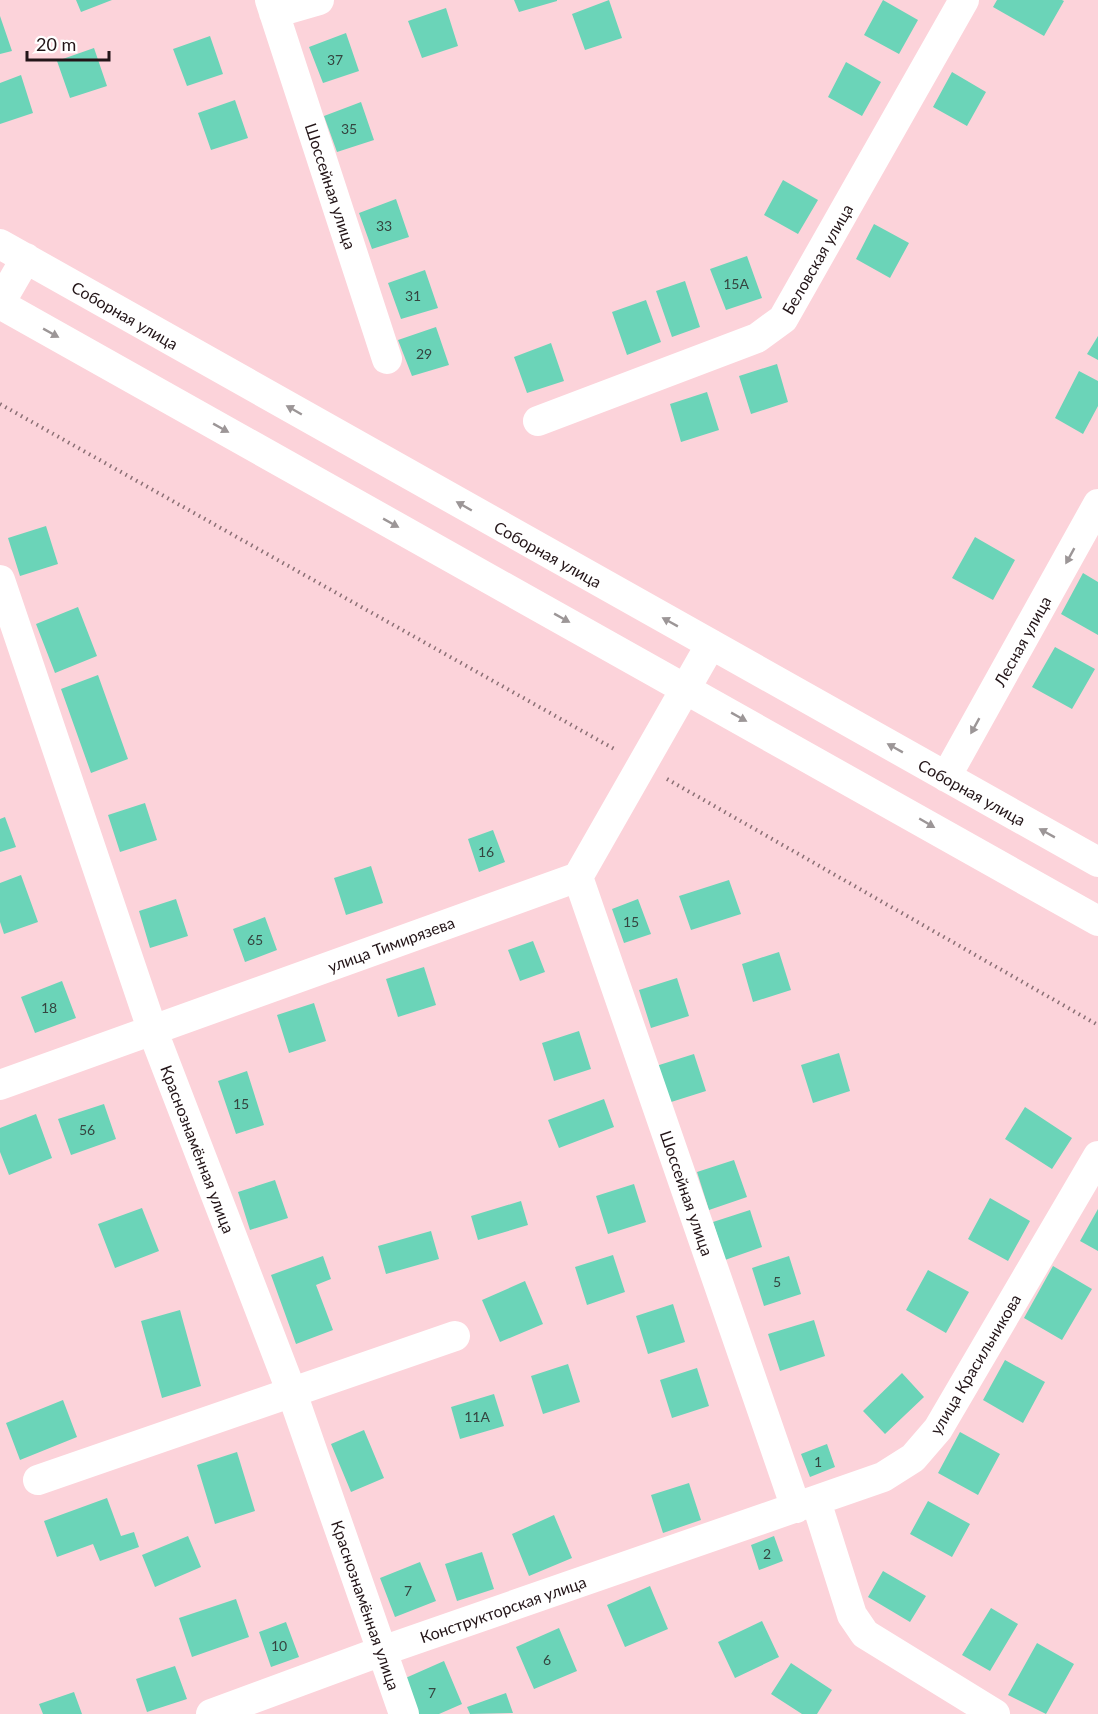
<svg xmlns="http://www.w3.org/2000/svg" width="1098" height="1714" viewBox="0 0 1098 1714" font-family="Lato,sans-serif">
<rect width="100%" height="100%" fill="#fcd3da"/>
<path fill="#6bd4b8" d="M76,0h36l-31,12z
M514,0h43v1l-38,11z
M609,0l13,38 -37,12 -13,-36z
M883,0l35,20 -19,34 -35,-19z
M997,0h65l2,1 -20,35 -51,-29z
M446,8l12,38 -36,12 -14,-37z
M0,16l12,35 -12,3z
M346,33l13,38 -36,12 -14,-36z
M210,36l13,38 -36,12 -14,-37z
M94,48l13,38 -37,12 -13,-37z
M846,62l35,20 -19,34 -34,-19z
M952,72l34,20 -19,34 -34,-19z
M21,75l12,38 -33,11v-41z
M235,100l13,38 -37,12 -13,-37z
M361,102l13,38 -37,12 -13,-36z
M783,180l35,20 -20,34 -34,-19z
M396,199l13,38 -37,12 -13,-36z
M874,224l35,19 -19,35 -34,-19z
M747,256l15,42 -36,12 -16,-41z
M425,270l13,38 -37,11 -13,-36z
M685,281l15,46 -28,10 -16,-46z
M646,300l15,42 -34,13 -15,-43z
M436,327l13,38 -37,11 -14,-36z
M1098,336v24l-11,-6z
M551,343l13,38 -37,12 -13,-36z
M777,364l11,38 -37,12 -12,-38z
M1079,371l19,10v25l-15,28 -28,-16z
M707,392l12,38 -38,12 -11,-38z
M46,526l12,38 -38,12 -12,-38z
M975,537l40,23 -22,40 -41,-22z
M1083,573l15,9v53l-37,-21z
M78,607l19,49 -42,17 -19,-49z
M1055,647l40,22 -23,40 -40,-22z
M98,675l30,84 -37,14 -30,-84z
M145,803l12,37 -37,12 -12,-37z
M5,817l11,30 -16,5v-33z
M493,830l12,32 -26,10 -11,-33z
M371,866l12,37 -37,12 -12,-37z
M21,875l17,47 -34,12 -4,-12v-39z
M729,880l12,34 -50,16 -12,-34z
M176,899l12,37 -38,12 -11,-37z
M638,899l13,35 -27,9 -12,-34z
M265,917l12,33 -32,12 -12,-33z
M533,941l12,31 -25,9 -12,-31z
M779,952l12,38 -38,12 -11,-38z
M424,967l12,38 -38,12 -12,-38z
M677,978l12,38 -38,12 -12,-38z
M62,981l14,37 -41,15 -14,-36z
M314,1003l12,38 -37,12 -12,-38z
M579,1031l12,38 -37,12 -12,-38z
M839,1053l11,38 -37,12 -12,-38z
M694,1054l12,37 -38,12 -12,-37z
M247,1071l17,54 -28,9 -18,-53z
M604,1099l10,28 -55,21 -11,-28z
M104,1104l12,35 -45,16 -13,-36z
M1025,1107l47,31 -20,31 -47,-30z
M36,1114l16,44 -43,17 -9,-23v-24z
M734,1160l13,37 -38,13 -12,-38z
M275,1180l13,38 -38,12 -12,-38z
M634,1184l12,38 -38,12 -12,-38z
M990,1198l40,23 -22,40 -40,-22z
M521,1201l7,24 -50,15 -7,-24z
M142,1208l17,43 -44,17 -17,-44z
M1098,1209v42l-18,-10z
M750,1210l12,37 -37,13 -12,-38z
M431,1231l8,28 -53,15 -8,-28z
M613,1255l12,37 -38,13 -12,-38z
M323,1256l8,23 -15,6 17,45 -37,14 -25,-69z
M789,1256l12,38 -37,12 -12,-38z
M1053,1266l39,23 -30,51 -38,-22z
M928,1270l41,22 -23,41 -40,-23z
M525,1281l18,43 -43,18 -18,-42z
M673,1304l12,38 -37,12 -12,-38z
M180,1310l21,76 -39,12 -21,-77z
M814,1320l11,36 -45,15 -12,-37z
M1005,1360l40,22 -22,41 -40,-23z
M568,1364l12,38 -37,12 -12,-38z
M697,1368l12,38 -37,12 -12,-38z
M902,1373l22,24 -39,37 -22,-23z
M494,1394l10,32 -44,13 -9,-32z
M63,1400l14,37 -57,23 -14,-37z
M364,1430l20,48 -33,14 -20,-48z
M960,1432l40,22 -22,41 -40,-22z
M827,1444l8,23 -25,10 -9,-23z
M237,1452l18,59 -40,13 -18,-59z
M689,1483l12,37 -38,13 -12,-38z
M107,1498l14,38 13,-4 5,15 -39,14 -7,-17 -36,13 -13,-36z
M928,1501l42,23 -18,33 -42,-23z
M554,1515l18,43 -43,18 -17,-42z
M188,1536l13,31 -46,20 -13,-32z
M774,1536l9,25 -24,9 -8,-25z
M482,1552l12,37 -37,12 -12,-37z
M420,1562l16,39 -41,16 -15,-39z
M883,1571l43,25 -16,26 -42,-25z
M650,1586l18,43 -43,18 -18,-42z
M236,1599l13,38 -57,20 -13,-39z
M991,1608l27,16 -28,47 -28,-16z
M762,1621l17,36 -44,21 -17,-36z
M286,1622l13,35 -28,10 -12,-35z
M559,1628l18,43 -43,18 -18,-42z
M1037,1643l37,21 -28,50 -38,-19z
M444,1661l18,43 -23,10h-23l-15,-34z
M791,1663l41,27 -15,24h-15l-31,-20z
M175,1666l12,33 -40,13 -11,-33z
M74,1692l8,22h-39l-4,-10z
M506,1693l7,20 -43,1 -3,-7z"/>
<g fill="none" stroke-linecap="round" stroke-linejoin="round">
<path stroke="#8b7075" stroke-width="4" stroke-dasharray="1.5 4.5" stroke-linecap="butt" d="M0,404l616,346
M667,779l431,246"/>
<path stroke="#fff" stroke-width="30" d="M270,0l117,359
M274,13l45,-13
M0,244l1098,618
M0,303l26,-45
M0,304l1098,617
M538,421l219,-83 26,-19 181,-319
M0,580l152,449 140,364 112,321
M946,777l152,-273
M578,877l218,631
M0,1085l578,-208 133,-233
M38,1480l417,-144
M816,1501l36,114 13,19 130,80
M211,1714l171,-63 501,-174 30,-19 25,-29 160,-273"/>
</g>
<defs><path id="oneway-solid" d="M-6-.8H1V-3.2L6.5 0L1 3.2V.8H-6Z" transform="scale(1.5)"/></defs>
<g fill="#9c9697">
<use href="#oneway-solid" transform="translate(51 333) rotate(29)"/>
<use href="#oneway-solid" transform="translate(294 410) rotate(-150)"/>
<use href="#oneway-solid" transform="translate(221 428) rotate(29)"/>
<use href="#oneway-solid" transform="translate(464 506) rotate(-150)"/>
<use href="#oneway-solid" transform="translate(391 523) rotate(29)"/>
<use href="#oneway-solid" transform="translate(1070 556) rotate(119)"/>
<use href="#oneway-solid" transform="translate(562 618) rotate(29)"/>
<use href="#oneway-solid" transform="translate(670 622) rotate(-151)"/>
<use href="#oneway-solid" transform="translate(739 717) rotate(29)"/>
<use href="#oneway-solid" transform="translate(975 726) rotate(119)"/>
<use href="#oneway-solid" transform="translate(895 748) rotate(-151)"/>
<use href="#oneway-solid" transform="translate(927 823) rotate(30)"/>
<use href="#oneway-solid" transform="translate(1047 833) rotate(-151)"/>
</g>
<g text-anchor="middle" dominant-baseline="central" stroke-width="4.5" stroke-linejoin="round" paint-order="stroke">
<g font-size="14" fill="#354540">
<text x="335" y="59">37</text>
<text x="349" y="128">35</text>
<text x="384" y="225">33</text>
<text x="736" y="283">15А</text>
<text x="413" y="295">31</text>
<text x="424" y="353">29</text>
<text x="486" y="851">16</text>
<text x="631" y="921">15</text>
<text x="255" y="939">65</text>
<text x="49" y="1007">18</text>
<text x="241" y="1103">15</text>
<text x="87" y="1129">56</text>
<text x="777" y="1281">5</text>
<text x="477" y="1416">11А</text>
<text x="818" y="1461">1</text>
<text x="767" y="1553">2</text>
<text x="408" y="1590">7</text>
<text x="279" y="1645">10</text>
<text x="547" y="1659">6</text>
<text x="432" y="1692">7</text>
</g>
<g font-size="16" fill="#231518" stroke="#fff">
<text transform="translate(331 186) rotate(72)">Шоссейная улица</text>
<text transform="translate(817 259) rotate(-60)">Беловская улица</text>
<text transform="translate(125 315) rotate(30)">Соборная улица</text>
<text transform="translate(548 554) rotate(29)">Соборная улица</text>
<text transform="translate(1022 641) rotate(-61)">Лесная улица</text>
<text transform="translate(972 792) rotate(29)">Соборная улица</text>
<text transform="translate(391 944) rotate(-20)">улица Тимирязева</text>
<text transform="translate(198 1149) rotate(69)">Краснознамённая улица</text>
<text transform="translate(687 1193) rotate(71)">Шоссейная улица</text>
<text transform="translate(975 1364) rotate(-59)">улица Красильникова</text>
<text transform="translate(366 1605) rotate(71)">Краснознамённая улица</text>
<text transform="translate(503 1609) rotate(-19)">Конструкторская улица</text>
</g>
</g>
<path d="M27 51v9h82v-9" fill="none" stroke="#231518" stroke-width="3"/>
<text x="36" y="51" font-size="18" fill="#231518" stroke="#ffffff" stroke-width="4.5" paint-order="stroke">20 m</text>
</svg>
